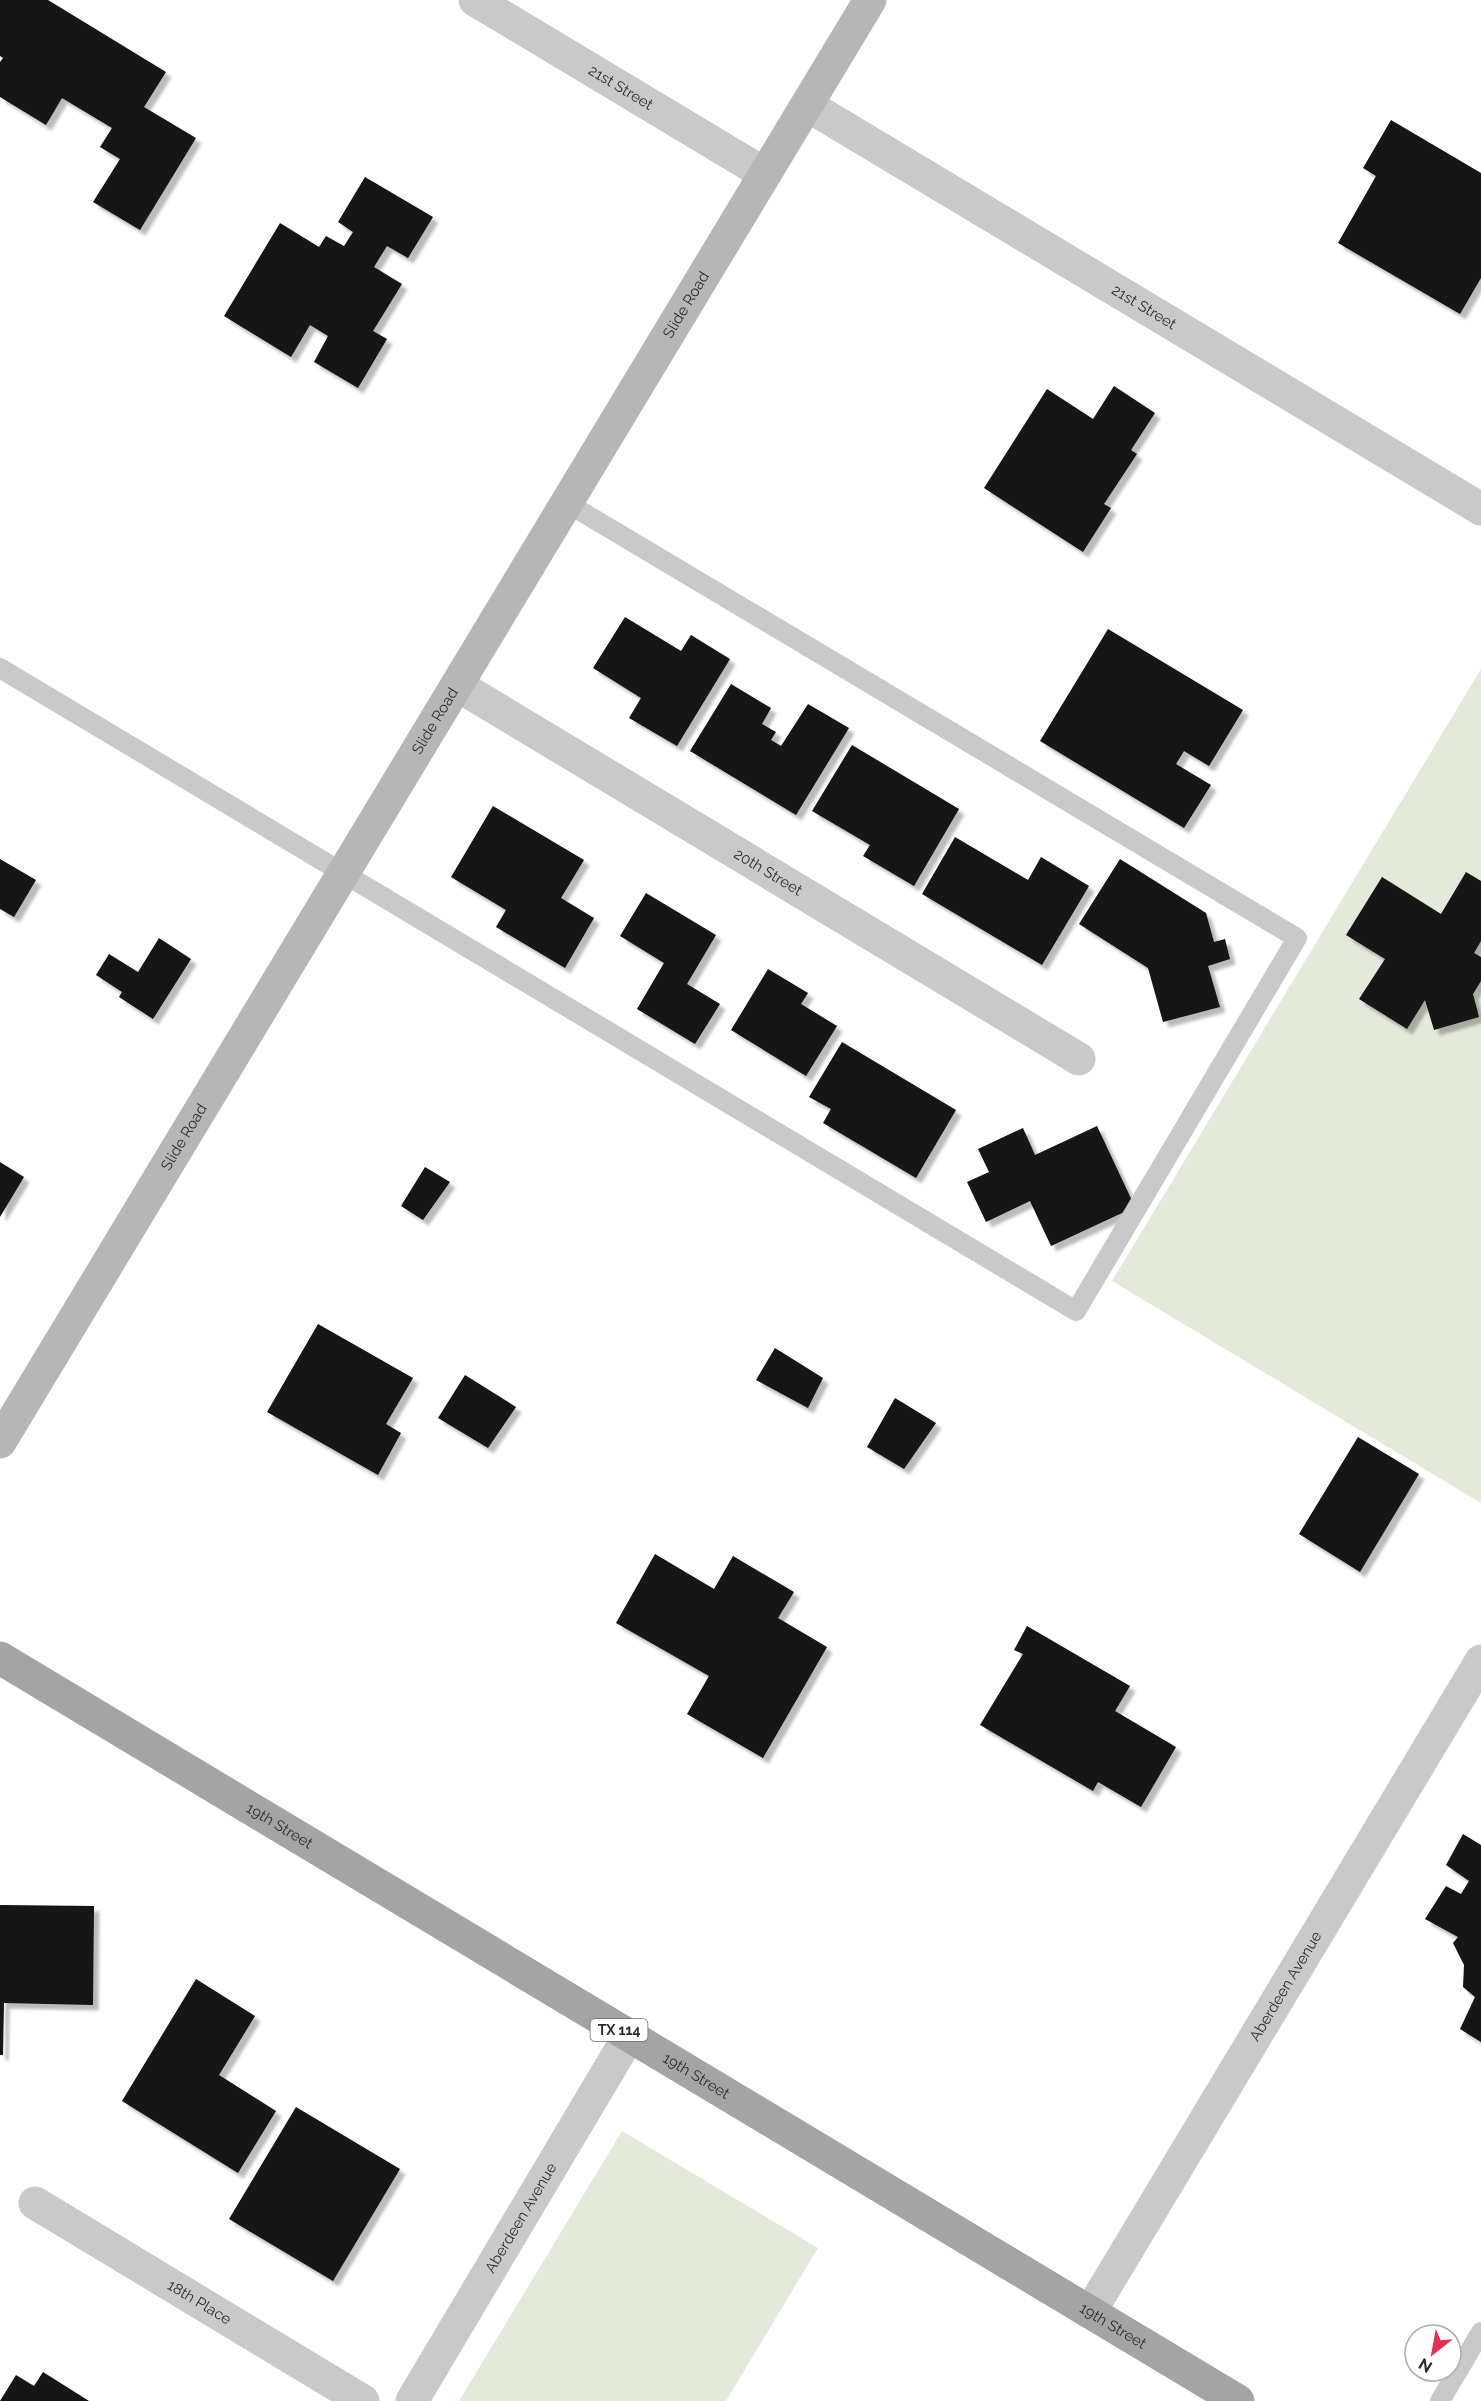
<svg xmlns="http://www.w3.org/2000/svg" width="1481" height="2401" viewBox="0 0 1481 2401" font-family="Raleway,sans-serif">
<defs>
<filter id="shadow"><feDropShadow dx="5.5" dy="5.5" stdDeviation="1.5" flood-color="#0004"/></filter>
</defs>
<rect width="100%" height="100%" fill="#fff"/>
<path fill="#e4ead9" d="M1481,669v834l-369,-222z
M622,2131l196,117 -92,153h-267z"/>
<path fill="#131313" filter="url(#shadow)" d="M0,0h48l118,72 -22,35 52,31 -56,92 -47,-28 27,-43 -20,-12 12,-19 -50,-30 -16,27 -46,-28v-35l3,-4 -3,-2z
M1391,120l90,53v105l-21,36 -122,-71 38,-67 -13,-8z
M365,177l68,40 -25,41 -21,-12 -13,21 28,17 -29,47 14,8 -29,49 -44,-26 14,-26 -18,-11 -19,32 -67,-41 56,-93 39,24 7,-11 18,10 9,-14 -15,-10z
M1114,386l41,27 -24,37 6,4 -33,50 7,4 -28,44 -99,-64 63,-99 46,30z
M625,617l56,34 10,-16 39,24 -53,87 -48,-28 12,-20 -48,-30z
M1108,629l135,81 -34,56 -25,-15 -8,13 35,21 -27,43 -144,-87z
M731,684l40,24 -9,16 14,8 -5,8 10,6 27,-42 41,24 -53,87 -106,-64z
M852,745l107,64 -45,77 -51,-30 7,-11 -58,-34z
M493,806l91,54 -23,38 33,20 -29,50 -69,-41 10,-17 -55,-33z
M955,837l73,43 13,-23 48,29 -47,79 -120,-71z
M0,859l36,21 -22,37 -14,-8z
M1120,859l86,54 8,29 11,-3 5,20 -22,7 12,41 -57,15 -15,-54 -69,-44z
M1466,872l15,9v60l-7,12 7,4v24l-8,13 6,23 -45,13 -9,-30 -18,29 -48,-30 26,-40 -39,-24 36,-58 59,37z
M646,893l70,42 -29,49 33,20 -25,40 -58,-35 27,-46 -44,-27z
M159,938l32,21 -38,60 -34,-22 3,-5 -26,-17 13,-21 29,18z
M768,969l40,24 -7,11 36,22 -31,50 -75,-46z
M842,1042l114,68 -40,68 -93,-55 8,-14 -22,-12z
M1097,1126l38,81 -84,39 -21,-45 -44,21 -19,-40 22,-10 -11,-23 45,-21 12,27z
M0,1162l24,15 -24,40z
M425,1167l25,15 -27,38 -22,-14z
M318,1324l95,54 -27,46 15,9 -23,42 -111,-63z
M775,1348l48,30 -15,30 -52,-28z
M465,1375l51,32 -28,41 -50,-30z
M895,1398l41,25 -32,46 -37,-22z
M1358,1437l61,37 -59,98 -61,-38z
M655,1554l59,35 19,-33 61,36 -16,26 49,29 -64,111 -76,-44 22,-38 -93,-53z
M1027,1626l103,60 -15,25 61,36 -35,60 -43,-25 -5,9 -113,-66 43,-71 -9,-4z
M1463,1834l18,11v197l-21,-13 15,-32 -12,-10 1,-22 -11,-22 5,-6 -33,-18 21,-33 15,8 8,-13 -23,-16z
M0,1905l94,1 -1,99 -89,-2 -1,52h-3z
M196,1979l59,37 -36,59 57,36 -38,62 -116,-72z
M296,2107l104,62 -67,112 -104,-62z
M43,2372l46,29h-89l16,-26 18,11z"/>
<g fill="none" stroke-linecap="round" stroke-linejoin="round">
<path stroke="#c9c9c9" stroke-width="20" d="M0,668l1076,643 221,-373 -730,-435
M1440,2401l41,-69"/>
<g stroke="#c9c9c9" stroke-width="33">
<path id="s1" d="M475,0l290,174"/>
<path id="s2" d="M807,105l674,404"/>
<path id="s3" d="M457,685l622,374"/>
<path id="s4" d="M35,2203l328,198"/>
<path id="s5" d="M1090,2312l391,-651"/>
<path id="s6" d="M412,2401l217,-365"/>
</g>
<path stroke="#b6b6b6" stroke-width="33" id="s7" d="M0,1442l870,-1442"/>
<path stroke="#a4a4a4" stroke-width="33" id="s8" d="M0,1658l1238,743"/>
</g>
<g text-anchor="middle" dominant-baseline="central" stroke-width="6" stroke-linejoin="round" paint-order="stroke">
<rect fill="#fff" stroke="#6b6b6b" stroke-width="1.5" x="590.5" y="2019" width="57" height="22" rx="4.5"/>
<g font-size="14" font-weight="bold" fill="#2c2c2c">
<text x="619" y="2030">TX 114</text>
</g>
<g font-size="15" fill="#2c2c2c" stroke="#fff">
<text stroke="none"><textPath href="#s1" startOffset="170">21st Street</textPath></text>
<text stroke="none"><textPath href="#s7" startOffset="1328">Slide Road</textPath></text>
<text stroke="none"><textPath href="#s2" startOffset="393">21st Street</textPath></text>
<text stroke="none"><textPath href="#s7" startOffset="842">Slide Road</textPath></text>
<text stroke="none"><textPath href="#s3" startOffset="363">20th Street</textPath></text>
<text stroke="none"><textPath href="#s7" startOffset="356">Slide Road</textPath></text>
<text stroke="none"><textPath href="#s8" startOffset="326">19th Street</textPath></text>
<text stroke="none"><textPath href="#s5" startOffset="380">Aberdeen Avenue</textPath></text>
<text stroke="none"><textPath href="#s8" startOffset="812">19th Street</textPath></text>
<text stroke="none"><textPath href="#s6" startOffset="213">Aberdeen Avenue</textPath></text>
<text stroke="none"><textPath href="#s4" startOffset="192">18th Place</textPath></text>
<text stroke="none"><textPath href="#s8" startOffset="1298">19th Street</textPath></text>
</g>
</g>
<g transform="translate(1433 2353) rotate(211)"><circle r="28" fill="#ffffff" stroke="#ababab" stroke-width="1.5"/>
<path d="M0-4.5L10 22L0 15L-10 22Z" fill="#e22f56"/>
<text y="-9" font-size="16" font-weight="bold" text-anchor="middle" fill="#2c2c2c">N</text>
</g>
</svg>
